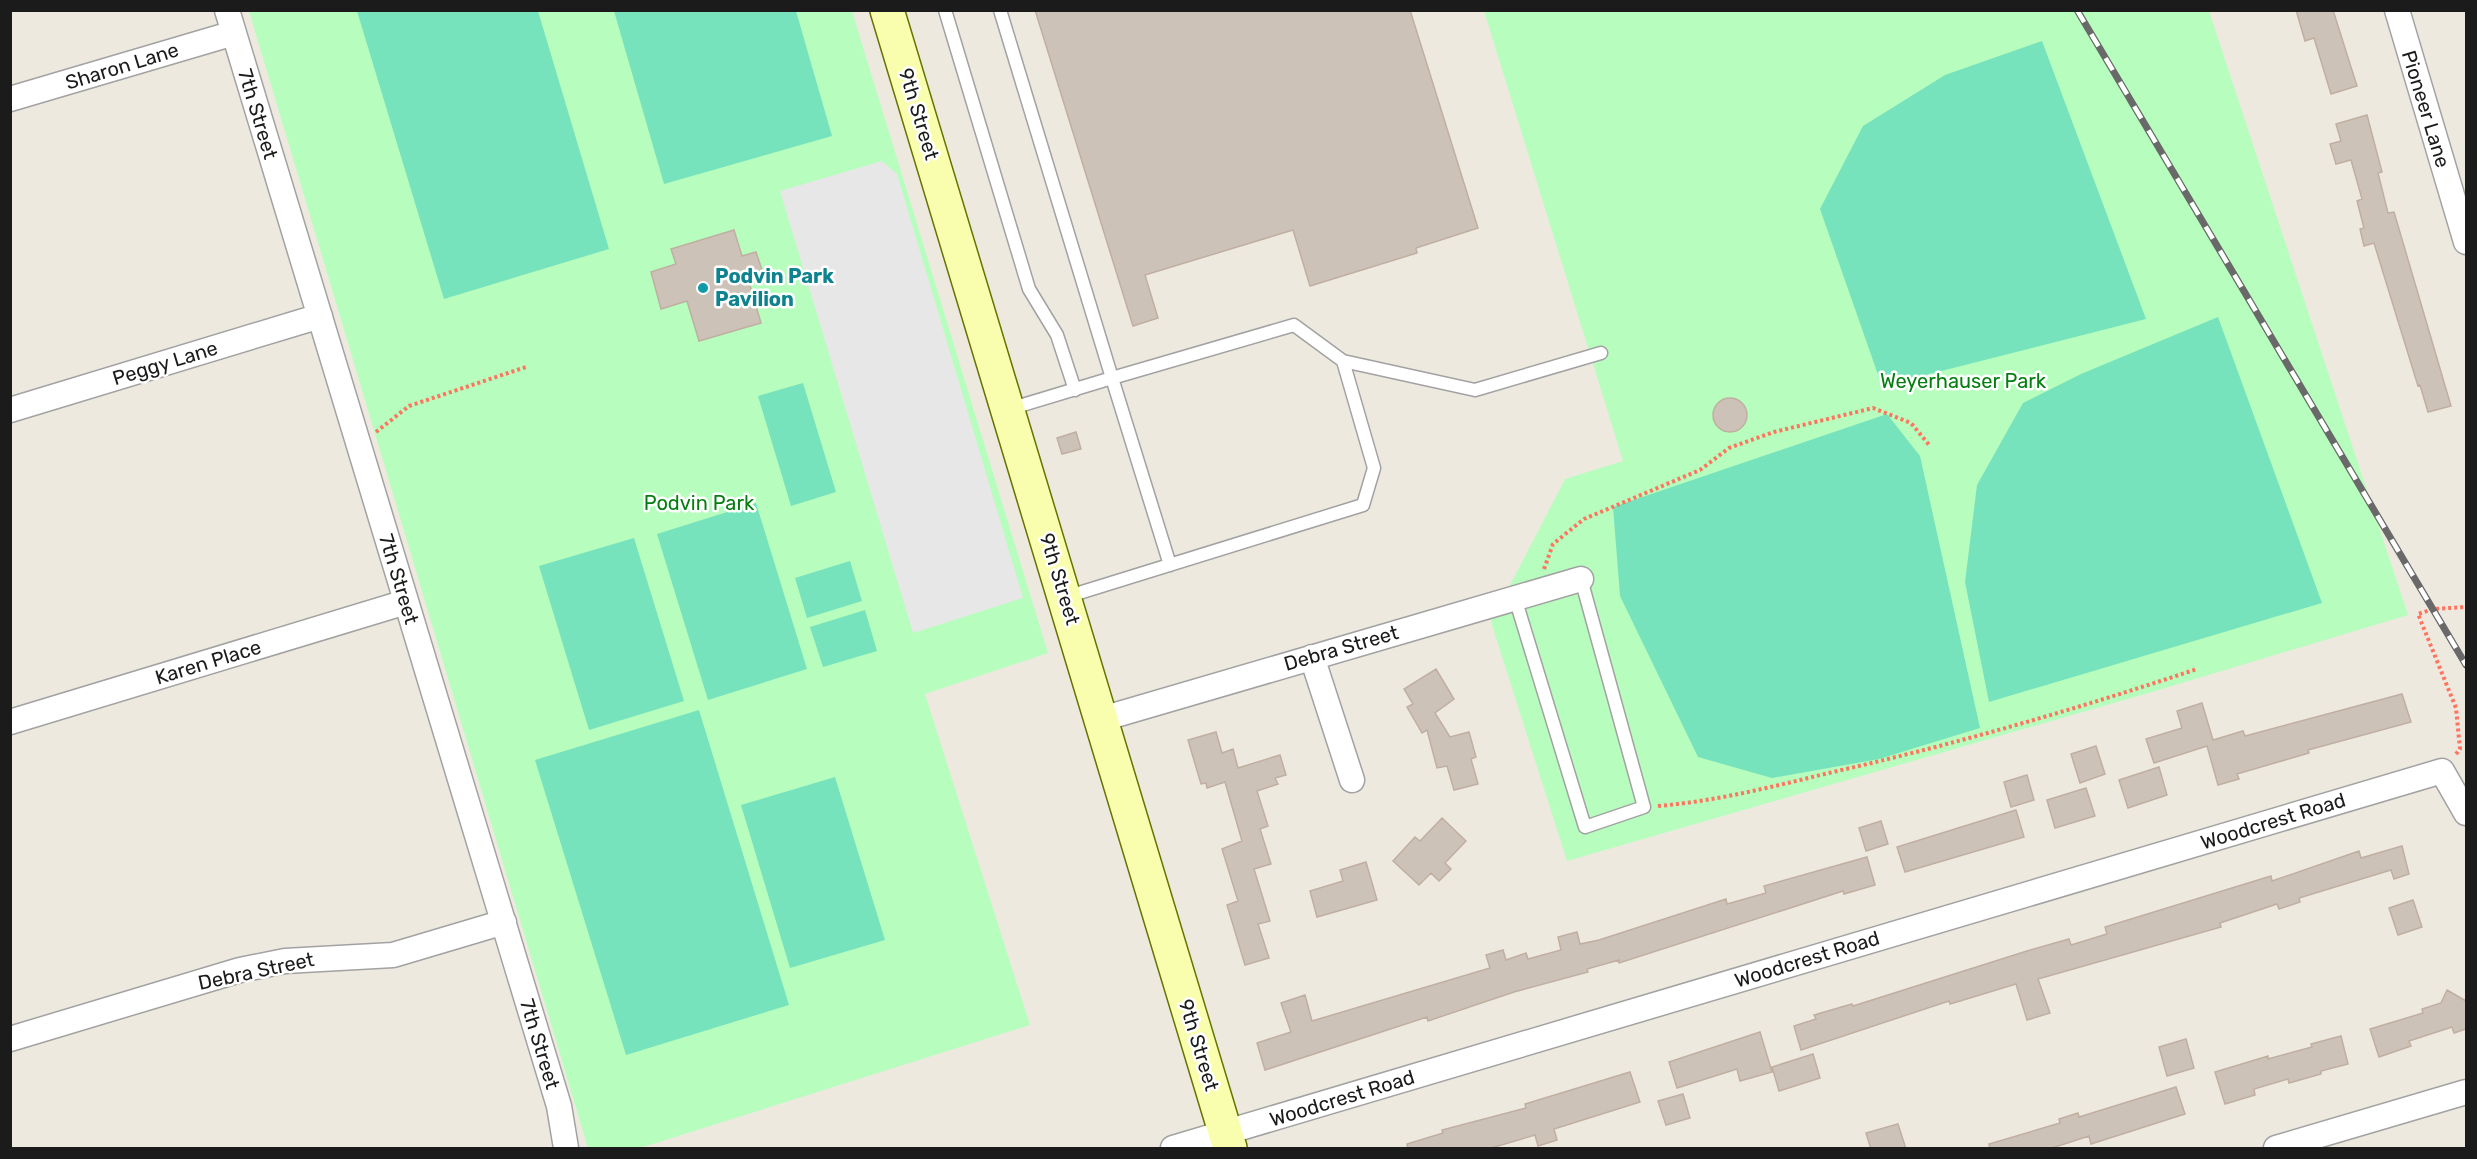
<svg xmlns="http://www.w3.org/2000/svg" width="2477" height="1159" viewBox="0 0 2477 1159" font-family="Rubik,sans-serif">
<rect width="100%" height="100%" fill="#eee9df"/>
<path fill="#b7fdbe" d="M249,11h603l196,642 -123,41 105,331 -390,123h-52z
M1484,11h725l199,604 -256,77 -585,169 -76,-239 74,-143 58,-18z"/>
<path fill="#76e3bc" d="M357,11h181l71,238 -165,50z
M614,11h182l36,125 -168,48z
M2042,41l104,278 -264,67 -62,-177 43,-83 82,-51z
M2218,317l104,286 -333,99 -24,-120 12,-97 46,-82 58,-29z
M803,383l33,109 -45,14 -33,-110z
M1887,414l33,42 60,272 -101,31 -107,19 -74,-21 -78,-161 -7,-89z
M756,503l51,166 -99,31 -51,-166z
M634,538l50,163 -95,29 -50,-164z
M850,561l12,40 -55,17 -12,-40z
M865,610l12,41 -54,16 -13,-40z
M699,710l90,295 -163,50 -91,-295z
M835,777l50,163 -95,28 -49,-163z"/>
<path fill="#e7e7e7" d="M882,161l15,13 126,424 -110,35 -133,-442z"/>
<path fill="#cdc2b8" stroke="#c0afa1" stroke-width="1.5" d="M1035,10h375l68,218 -62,20 1,5 -107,33 -17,-56 -148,45 13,43 -25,8z
M2296,10h37l24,76 -26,8 -17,-56 -9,3z
M2367,115l15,57 -4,1 10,40 6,-1 57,194 -23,6 -8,-27 -2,1 -44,-143 -10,3 -4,-17 4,-1 -7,-27 5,-2 -11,-39 -15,4 -6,-20 11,-3 -5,-17z
M734,230l8,26 14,-4 6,18 -15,5 14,48 -62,18 -12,-40 -26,8 -10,-37 25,-8 -5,-15z
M1713 415a17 17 0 1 1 34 0a17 17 0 1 1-34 0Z
M1076,432l5,17 -19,5 -5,-16z
M1436,669l18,30 -19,14 15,24 19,-5 7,25 -5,2 7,25 -24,6 -7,-24 -10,2 -10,-38 -5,3 -15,-26 6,-3 -9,-15z
M2402,694l9,28 -103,28 1,3 -72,21 2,5 -21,6 -11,-39 -53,17 -8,-24 36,-11 -5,-17 25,-8 11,37 30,-9 2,5z
M1216,732l6,21 11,-4 5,19 42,-13 6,20 -11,3 3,6 -21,7 11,35 -8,3 11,35 -17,5 16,52 -12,3 11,34 -24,7 -18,-60 11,-4 -16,-52 20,-8 -17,-59 -18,6 -1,-5 -5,1 -13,-44z
M2096,746l9,28 -25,9 -9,-29z
M2159,767l8,28 -39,13 -9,-28z
M2027,775l7,25 -23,7 -7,-25z
M2086,788l9,28 -40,12 -8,-28z
M2016,810l8,27 -119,35 -8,-25z
M1442,818l24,23 -21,22 6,6 -12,12 -8,-8 -12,12 -26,-24 22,-24 5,4z
M1881,821l7,23 -22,7 -7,-23z
M2402,846l7,28 -15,5 -3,-9 -92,28 1,4 -21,7 -2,-5 -57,19 1,4 -183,52 12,34 -23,7 -11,-36 -66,20 -1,-3 -148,49 -7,-24 22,-7 -2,-4 38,-11 1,2 174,-55 42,-12 2,6 36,-11 -2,-7 166,-51 1,5 87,-30 2,7z
M1867,857l8,28 -31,9 -1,-3 -224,72v-3l-32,9 1,3 -74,20 -86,29 -1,-4 -162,53 -8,-27 34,-11 -10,-29 24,-8 7,26 178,-53 -4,-13 17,-5 3,10 20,-7 2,6 33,-9 -3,-13 19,-5 3,12 19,-4 127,-41 1,5 39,-11 -2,-7z
M1366,862l11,38 -60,17 -7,-26 33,-10 -3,-11z
M2413,900l9,27 -24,8 -9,-27z
M2447,990l19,11v28l-12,4 -2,-6 -43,14 2,5 -32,11 -9,-28 53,-16 -1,-4 19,-6z
M1760,1032l12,40 -32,9 -3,-12 -60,19 -8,-26z
M2341,1036l7,28 -27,7v3l-32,9 -1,-4 -34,10 1,6 -30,9 -10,-32 53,-16v3l44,-12 -1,-3z
M2186,1039l8,29 -27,8 -8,-29z
M1813,1054l7,24 -41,13 -7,-24z
M1630,1072l10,30 -86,27 3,11 -19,6 -3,-11 -47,14h-80l-1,-5 36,-11 -1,-3 84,-22 -1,-4z
M2176,1087l9,27 -94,30 -2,-8 -40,13h-59l-1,-5 71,-21 -1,-4 19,-6 1,4z
M1683,1094l7,24 -24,7 -8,-24z
M1898,1124l8,25h-35l-5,-16z"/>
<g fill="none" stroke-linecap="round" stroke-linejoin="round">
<defs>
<path id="lane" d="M945,10l84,279 28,46 18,55
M1000,10l112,368 -103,31
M1170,565l-58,-187 182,-53 49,36 132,29 126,-37
M1066,597l297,-92 11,-37 -31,-107
M1515,598l70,229 59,-20 -63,-228"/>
<path id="street" d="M227,10l332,1096 7,42
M2397,10l69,232
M10,99l224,-66
M10,410l310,-94
M1312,657l40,123
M1102,719l479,-140
M10,722l396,-120
M10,1039l230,-69 45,-9 108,-6 111,-33
M1173,1148l1269,-377 24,42
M2276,1148l190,-56"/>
<path id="secondary" d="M887,10l343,1138"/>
</defs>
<use href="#lane" stroke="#a2a2a2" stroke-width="15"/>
<use href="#street" stroke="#a2a2a2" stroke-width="27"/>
<use href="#secondary" stroke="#657400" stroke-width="36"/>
<path stroke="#ff735f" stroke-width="4" stroke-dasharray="3 3" stroke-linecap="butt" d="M376,432l33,-26 117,-39
M1544,569l9,-25 31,-25 116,-49 29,-22 45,-16 99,-24 38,15 19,23
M2456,754l4,-5 -4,-41 -38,-94 15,-5 33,-2
M1658,806c60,-5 117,-20 175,-34 123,-28 244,-63 364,-103"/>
<use href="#lane" stroke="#fff" stroke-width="12"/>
<use href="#street" stroke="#fff" stroke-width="24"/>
<use href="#secondary" stroke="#f8fead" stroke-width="33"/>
<defs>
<path id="rail" d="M2077,10l389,655"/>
</defs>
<use href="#rail" stroke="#696969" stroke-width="7"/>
<use href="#rail" stroke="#fff" stroke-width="4.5" stroke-dasharray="14" stroke-linecap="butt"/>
</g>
<circle fill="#0f9aa8" stroke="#fff" stroke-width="2" cx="703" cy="288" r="6"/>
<g text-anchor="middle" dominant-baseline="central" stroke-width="5" stroke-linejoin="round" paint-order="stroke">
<g font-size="20" fill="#1b1b1b" stroke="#fff">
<text transform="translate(122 66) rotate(-17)">Sharon Lane</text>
<text transform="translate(2426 109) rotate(73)">Pioneer Lane</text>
<text transform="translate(258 114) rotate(73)">7th Street</text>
<text transform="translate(919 114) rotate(73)">9th Street</text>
<text transform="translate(165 363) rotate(-17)">Peggy Lane</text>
<text transform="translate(399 579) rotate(73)">7th Street</text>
<text transform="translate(1060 579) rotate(73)">9th Street</text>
<text transform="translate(1341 648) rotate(-16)">Debra Street</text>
<text transform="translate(208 662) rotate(-17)">Karen Place</text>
<text transform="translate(2273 821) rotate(-17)">Woodcrest Road</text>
<text transform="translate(1807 959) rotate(-17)">Woodcrest Road</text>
<text transform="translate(256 971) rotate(-12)">Debra Street</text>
<text transform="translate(540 1044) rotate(73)">7th Street</text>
<text transform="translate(1199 1045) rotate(73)">9th Street</text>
<text transform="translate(1342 1098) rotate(-17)">Woodcrest Road</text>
</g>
<g font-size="20" font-weight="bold" fill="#0d838f" stroke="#fff" text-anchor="start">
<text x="715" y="276">Podvin Park<tspan x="715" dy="23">Pavilion</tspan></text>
</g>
<g font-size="20" fill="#047e10" stroke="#fff">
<text x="1963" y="381">Weyerhauser Park</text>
<text x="699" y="503">Podvin Park</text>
</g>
</g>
<rect width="2477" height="1159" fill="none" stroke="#1b1b1b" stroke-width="24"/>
</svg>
